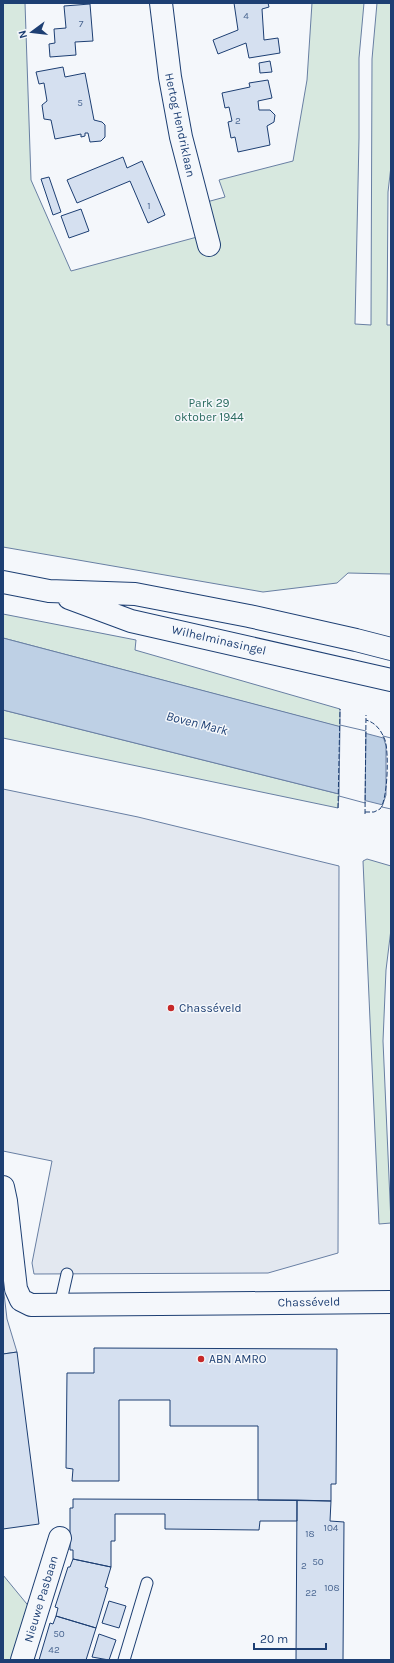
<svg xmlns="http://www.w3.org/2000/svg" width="394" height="1663" viewBox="0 0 394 1663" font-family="Karla,sans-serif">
<rect width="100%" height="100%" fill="#f4f7fb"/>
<path fill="#d7e8df" stroke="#687fa3" d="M3,3h22l6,177 40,91 141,-38 -9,-30 22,-6 -6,-17 74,-19 14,-81 5,-77h52l-5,55v80l-4,186 16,1 1,-266 5,-56h14v163l-3,26 -1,133h4v249l-43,-1 -11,10 -74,9 -260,-45z
M3,614l133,26 -1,10 205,59v18l-337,-89z
M3,710l336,84 -1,14 -335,-70z
M367,859l24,7v63l-5,41 -3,71 8,182 -12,1 -16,-363z
M3,1575l28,34 -19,51h-9z"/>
<path fill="#e3e8f0" stroke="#687fa3" d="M3,789l135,28 201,49 -1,387 -70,20 -234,1 -2,-11 20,-102 -49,-10z
M3,1285l4,34 10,33 -14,2z"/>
<path fill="#bed0e5" stroke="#687fa3" d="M3,638l388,102v67l-388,-97z"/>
<path fill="#f4f7fb" stroke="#687fa3" d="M340,725l26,6 -1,72 -26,-7z
M383,736l8,2v71l-9,-2 4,-12v-49z"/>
<path fill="#d5e0f0" stroke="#1d3f73" d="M234,3h34l1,4 -7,2 2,31 14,-2 2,15 -31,5 -3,-15 -28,11 -5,-14 25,-10z
M90,4l3,37 -18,1 1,13 -26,2 -1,-13 6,-1 -1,-14 12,-1 -2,-22z
M270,61l2,11 -12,1 -1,-10z
M63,67l2,10 20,-4 9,47 8,2 3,3v12l-4,4 -11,1 -2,-9h-3v3l-4,1v-3l-26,5 -4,-19 -7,-1 -2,-14 5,-4 -3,-18 -5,1 -3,-12z
M268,80l4,18 -14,3 1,9h11l5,5 -1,7 -7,4 3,19 -32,7 -3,-15 -4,1 -3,-16 4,-1 -3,-14 -4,1 -3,-15 28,-6 -1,-4z
M123,157l4,11 15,-7 23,54 -17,8 -18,-42 -53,22 -10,-23z
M49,177l12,35 -8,3 -12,-36z
M81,209l8,22 -20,7 -8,-22z
M94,1348l243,1 -1,135h-5v17l-73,-1v-74h-88v-26h-51v81h-47l1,-12 -7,-1 1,-95h27z
M17,1352l22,172 -36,5v-175z
M73,1499l224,1v21h-37l-1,9 -94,-1v-15h-50v27h-4v26l-38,-8v-9h-3v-42h3z
M297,1500l34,1 -1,20 14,1 -1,138h-47z
M73,1559l38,8 -6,20 3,1 -12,40 -40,-12 2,-8 -3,-1 13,-40h2z
M109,1601l17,5 -7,22 -17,-5z
M56,1616l40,12 -10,32h-47l11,-37 3,1z
M99,1634l17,6 -7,20 -17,-3z"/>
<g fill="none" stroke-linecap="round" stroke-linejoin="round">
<defs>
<path id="lane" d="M60,1305l7,-31
M124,1660l23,-77"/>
<path id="street" d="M161,3l9,74 11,60 28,108
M3,1187l3,14 10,88 5,11 10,5 360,-3
M22,1660l38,-122"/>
<path id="secondary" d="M3,582l46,9 86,3 114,22 107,24 35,9
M69,598l62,23 260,59"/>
</defs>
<use href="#lane" stroke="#1d3f73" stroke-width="13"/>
<use href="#street" stroke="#1d3f73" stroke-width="24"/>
<use href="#secondary" stroke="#1d3f73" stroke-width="24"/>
<use href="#lane" stroke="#f4f7fb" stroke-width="11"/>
<use href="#street" stroke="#f4f7fb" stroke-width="22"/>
<use href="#secondary" stroke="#f4f7fb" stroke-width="22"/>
<path stroke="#1d3f73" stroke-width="1" stroke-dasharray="5 2" stroke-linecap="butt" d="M338,808l2,-99
M365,812h9l6,-3c8,-10 9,-57 5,-69 -4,-10 -9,-17 -19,-20
M365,814l1,-99"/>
</g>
<g fill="#c62828" stroke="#f4f7fb" stroke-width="1.5">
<circle cx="171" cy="1008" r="4"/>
<circle cx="201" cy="1359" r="4"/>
</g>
<g text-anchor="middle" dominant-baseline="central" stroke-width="3" stroke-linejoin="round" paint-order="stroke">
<g font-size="10" fill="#4b6792">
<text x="246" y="16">4</text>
<text x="81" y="24">7</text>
<text x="80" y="103">5</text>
<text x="238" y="121">2</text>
<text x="149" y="206">1</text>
<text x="331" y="1528">104</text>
<text x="310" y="1534">18</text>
<text x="318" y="1562">50</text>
<text x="304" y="1566">2</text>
<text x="332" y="1588">108</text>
<text x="311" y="1593">22</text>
<text x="59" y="1634">50</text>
<text x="54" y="1650">42</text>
</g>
<g font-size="12" fill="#1d3f73" stroke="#f4f7fb">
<text transform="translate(180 125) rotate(78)">Hertog Hendriklaan</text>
<text transform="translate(219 640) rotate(13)">Wilhelminasingel</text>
<text transform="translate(309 1302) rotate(-1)">Chasséveld</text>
<text transform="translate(41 1599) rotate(-73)">Nieuwe Pasbaan</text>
</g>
<g font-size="12" fill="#2c6c60" stroke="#f4f7fb">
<text x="209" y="403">Park 29<tspan x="209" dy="14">oktober 1944</tspan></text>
</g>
<g font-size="12" fill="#1d3f73" stroke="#f4f7fb" text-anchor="start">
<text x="179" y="1008">Chasséveld</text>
<text x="209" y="1359">ABN AMRO</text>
</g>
<g font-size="13" font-style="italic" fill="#1d3f73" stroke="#f4f7fb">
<text transform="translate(197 723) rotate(14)">Boven Mark</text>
</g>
</g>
<rect width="394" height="1663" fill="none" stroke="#1d3f73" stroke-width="8"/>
<g transform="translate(32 32) rotate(255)" stroke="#f4f7fb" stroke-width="3" paint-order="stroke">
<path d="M0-3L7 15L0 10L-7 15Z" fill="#1d3f73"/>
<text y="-6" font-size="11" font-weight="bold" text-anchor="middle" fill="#1d3f73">N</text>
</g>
<path d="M254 1643v6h72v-6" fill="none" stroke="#1d3f73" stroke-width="2"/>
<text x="260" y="1643" font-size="12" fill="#1d3f73" stroke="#f4f7fb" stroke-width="3" paint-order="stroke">20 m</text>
</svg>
